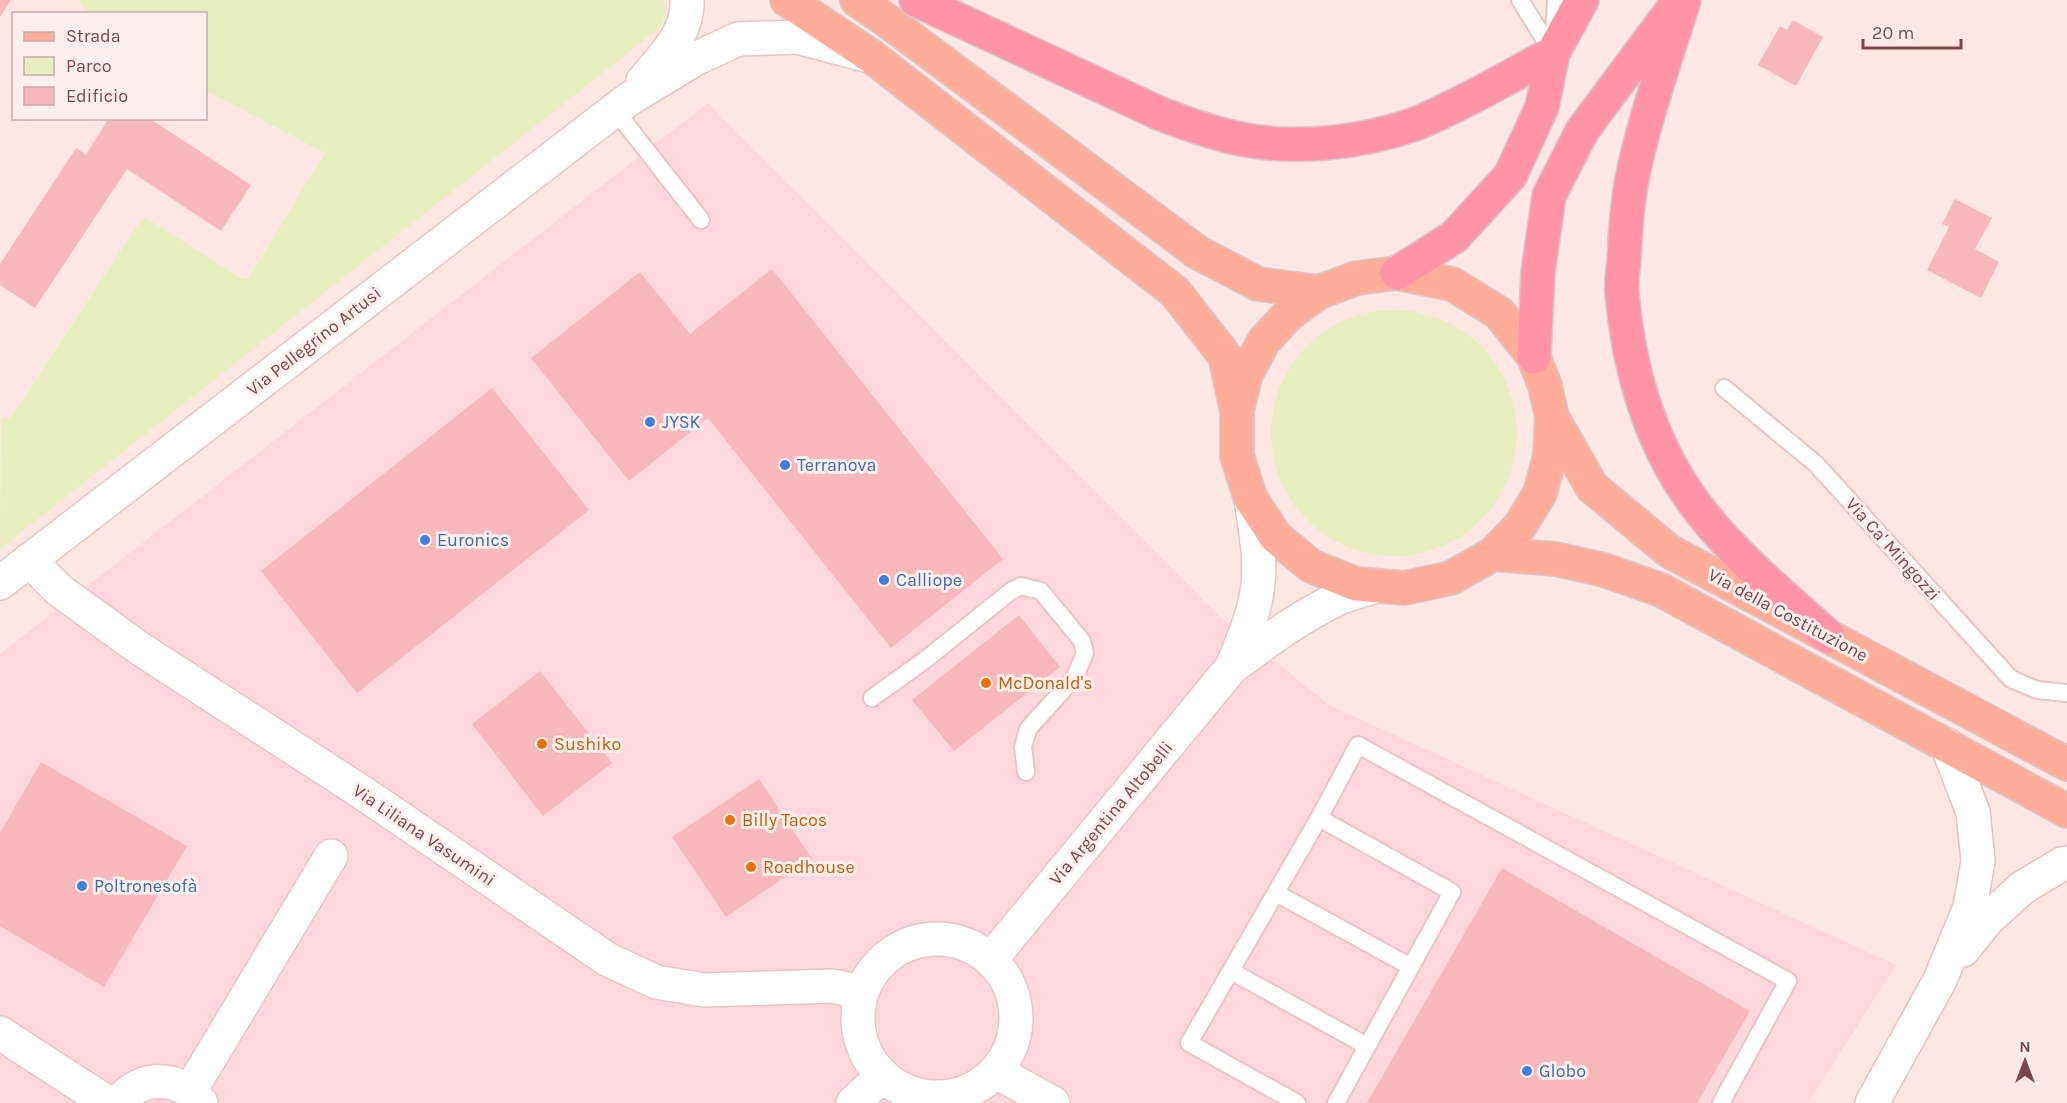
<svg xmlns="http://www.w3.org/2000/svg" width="2067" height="1103" font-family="Karla,sans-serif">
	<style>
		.commercial { fill: #ffd7dd }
		.green { fill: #e7eec0 }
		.building { fill: #f7b8bb }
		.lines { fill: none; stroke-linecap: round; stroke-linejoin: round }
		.lane-casing { stroke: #e9c4c3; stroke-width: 20 }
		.street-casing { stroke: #e9c4c3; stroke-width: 36 }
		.secondary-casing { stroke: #ecbebd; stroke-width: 36 }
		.primary-casing { stroke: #d7c8c9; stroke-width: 36 }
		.highway-casing { stroke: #d7c8c9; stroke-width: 36 }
		.lane { stroke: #fff; stroke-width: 16 }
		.street { stroke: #fff; stroke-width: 33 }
		.secondary { stroke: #fff; stroke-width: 33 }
		.primary { stroke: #ffac9a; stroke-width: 33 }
		.highway { stroke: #ff94a7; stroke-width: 33 }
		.shop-dot { fill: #3f7fe0; stroke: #ffefec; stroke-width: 2 }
		.food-dot { fill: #e8710a; stroke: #ffefec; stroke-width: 2 }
		.labels { text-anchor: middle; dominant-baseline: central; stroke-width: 6; stroke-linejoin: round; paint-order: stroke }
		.street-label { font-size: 18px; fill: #7a464a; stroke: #ffefec }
		.shop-label { font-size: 18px; fill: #366cbe; stroke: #ffefec; text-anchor: start }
		.food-label { font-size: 18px; fill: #c56008; stroke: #ffefec; text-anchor: start }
	</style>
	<rect width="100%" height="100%" fill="#ffe8e3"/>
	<path class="commercial" d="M708,103L1219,616L1329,705L1896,965L1808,1103H0V654Z"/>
	<path class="green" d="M78,0H663L666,10L662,26L0,549L1,419H10L139,223L145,219L154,223L241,278L248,279L325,153L206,91V14L88,13Z
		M1271 433a123 123 0 1 1 246 0a123 123 0 1 1-246 0Z"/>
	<path class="building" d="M0,0H11L0,17Z
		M1793,20L1823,37L1796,86L1758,65L1780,26L1787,30Z
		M109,118H149L251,185L221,231L127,169L35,308L0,285V264L76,148L86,155Z
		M1955,199L1992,218L1975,249L1999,262L1981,298L1927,270L1949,227L1942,224Z
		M772,269L1003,559L891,648L708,418L629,481L531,358L640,272L690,334Z
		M492,388L589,510L357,693L261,571Z
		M1019,615L1060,667L954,751L912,700Z
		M540,671L612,763L543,816L472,724Z
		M41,762L187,846L104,987L0,926V833Z
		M759,779L812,859L726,917L672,837Z
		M1502,868L1750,1011L1697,1103H1367Z"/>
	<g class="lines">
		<g class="lane-casing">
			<path id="lane" d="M1520,0L1553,53
				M1554,38L1556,0
				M615,110L701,220
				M1724,388L1816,464L2011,679L2037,690L2067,693
				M872,698L925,660L1011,591L1021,586L1041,591L1082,641L1085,653L1075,677L1028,729L1023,747L1026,772
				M1319,818L1358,745L1788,981L1721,1103
				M1276,893L1411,967
				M1231,971L1367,1046
				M1297,1103L1189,1043L1319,818L1452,892L1336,1103"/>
		</g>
		<g class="street-casing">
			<path id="street" d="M643,81C662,58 689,33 687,0
				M29,560L59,590L139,648L363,793L607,959L656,982L704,990L832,986L861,992
				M0,583L629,99L695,59L738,39L797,37L866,55
				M1232,667C1242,642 1253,618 1257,592C1262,561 1255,529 1251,499
				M858 1018a79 79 0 1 1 158 0a79 79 0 1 1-158 0Z
				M991,959L1232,667C1265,643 1298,618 1335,600C1348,594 1362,591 1376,586
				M0,1033L108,1103
				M996,1072L1053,1103
				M190,1091L331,856
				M119,1103C140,1074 180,1075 201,1103
				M853,1103L882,1076"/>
		</g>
		<g class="secondary-casing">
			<path id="secondary" d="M1963,950L1987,920L2022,888L2062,864L2067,863
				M1872,1103L1940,980L1970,907L1978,861L1973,812L1947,745"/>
		</g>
		<g class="primary-casing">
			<path id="primary" d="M787,0L871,56L1175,292L1225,356L1236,407
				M857,0L889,22L1197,252L1258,284L1319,292
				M1552,417L1550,456L1540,493L1520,526L1493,554L1451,578L1404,588L1356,584L1311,566L1276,537L1251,499L1237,456V410L1246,374L1264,341L1289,314L1319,292L1357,278L1397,273L1452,284L1499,313L1534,357L1545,386L1552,417L1592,487L1669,551L2067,764
				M1493,554L1556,559L1604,570L1661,590L2067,811"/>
		</g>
		<g class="highway-casing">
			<path id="highway" d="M916,0L1161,114C1184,123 1207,131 1231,137C1290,151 1358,144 1415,124C1426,120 1437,114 1448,109C1484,92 1518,72 1553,53
				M1684,0C1666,59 1644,119 1632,179C1627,206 1625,234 1624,261C1623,271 1621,282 1622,293C1629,371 1652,450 1701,512C1738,559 1785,597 1828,636
				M1397,273L1454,237L1510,176L1542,107L1553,53L1582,0
				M1534,357L1538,272L1549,196L1582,131L1672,10"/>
		</g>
		<use href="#lane" class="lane"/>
		<use href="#street" class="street"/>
		<use href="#secondary" class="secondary"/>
		<use href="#primary" class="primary"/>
		<use href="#highway" class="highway"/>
	</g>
	<g class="shop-dot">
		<circle cx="650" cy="422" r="6"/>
		<circle cx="785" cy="465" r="6"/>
		<circle cx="425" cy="540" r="6"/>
		<circle cx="884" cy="580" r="6"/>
		<circle cx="82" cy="886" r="6"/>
		<circle cx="1527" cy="1071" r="6"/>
	</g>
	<g class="food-dot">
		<circle cx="986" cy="683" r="6"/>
		<circle cx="542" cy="744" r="6"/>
		<circle cx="730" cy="820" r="6"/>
		<circle cx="751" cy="867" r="6"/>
	</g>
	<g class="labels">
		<g class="street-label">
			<text transform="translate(314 341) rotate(-38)">Via Pellegrino Artusi</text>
			<text transform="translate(1893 549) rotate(48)">Via Ca' Mingozzi</text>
			<text transform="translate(1788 615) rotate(28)">Via della Costituzione</text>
			<text transform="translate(1111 813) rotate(-50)">Via Argentina Altobelli</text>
			<text transform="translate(424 835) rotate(34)">Via Liliana Vasumini</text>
		</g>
		<g class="shop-label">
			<text x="662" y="422">JYSK</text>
			<text x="797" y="465">Terranova</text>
			<text x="437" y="540">Euronics</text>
			<text x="896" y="580">Calliope</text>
			<text x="94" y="886">Poltronesofà</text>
			<text x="1539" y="1071">Globo</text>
		</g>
		<g class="food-label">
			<text x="998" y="683">McDonald's</text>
			<text x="554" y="744">Sushiko</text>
			<text x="742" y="820">Billy Tacos</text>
			<text x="763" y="867">Roadhouse</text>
		</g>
	</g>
	<rect x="12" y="12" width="195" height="108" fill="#ffefec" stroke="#caabab" stroke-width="1.5"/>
	<rect x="24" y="32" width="30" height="9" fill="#ffac9a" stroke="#caabab" stroke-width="1.5"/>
	<text x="66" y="42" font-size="18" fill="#7a464a">Strada</text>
	<rect x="24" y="57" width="30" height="18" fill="#e7eec0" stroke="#caabab" stroke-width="1.5"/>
	<text x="66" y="72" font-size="18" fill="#7a464a">Parco</text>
	<rect x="24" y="87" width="30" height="18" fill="#f7b8bb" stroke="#caabab" stroke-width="1.5"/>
	<text x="66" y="102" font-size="18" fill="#7a464a">Edificio</text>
	<g transform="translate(2025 1061)" stroke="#ffefec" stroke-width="4.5" paint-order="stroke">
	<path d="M0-4.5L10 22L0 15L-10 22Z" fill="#7a464a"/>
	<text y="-9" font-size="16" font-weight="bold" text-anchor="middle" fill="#7a464a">N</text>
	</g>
	<path d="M1863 39v9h98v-9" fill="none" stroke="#7a464a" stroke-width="3"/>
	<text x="1872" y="39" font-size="18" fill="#7a464a" stroke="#ffefec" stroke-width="4.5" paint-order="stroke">20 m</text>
</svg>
